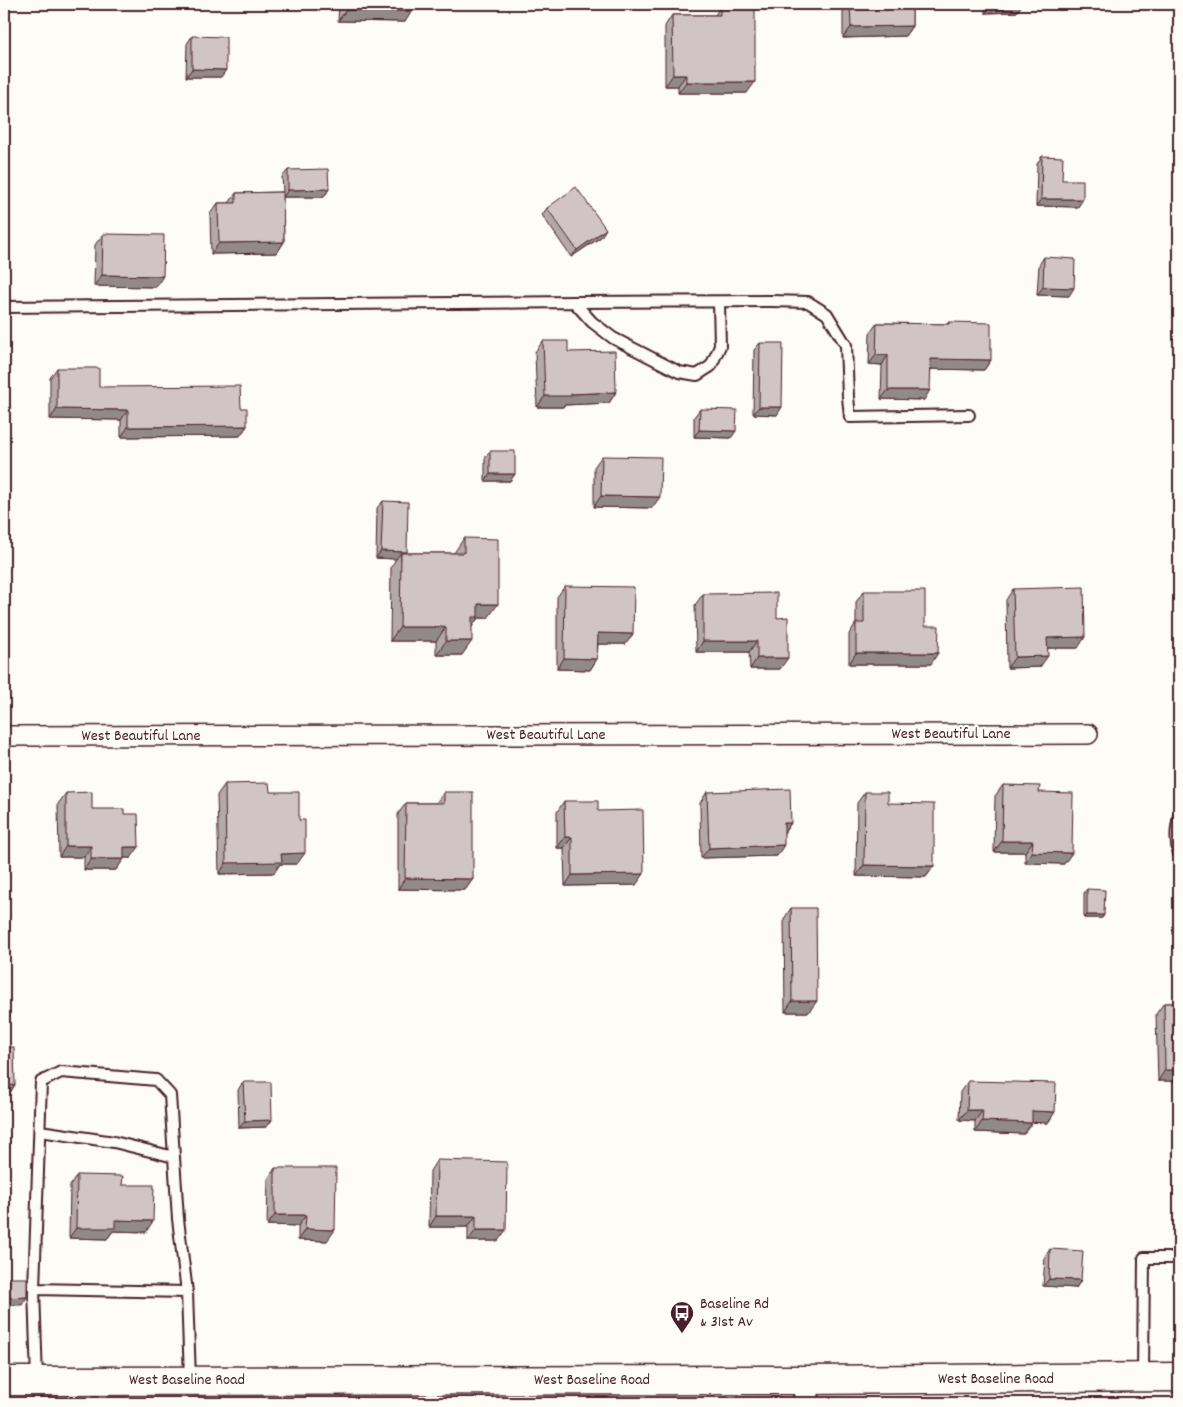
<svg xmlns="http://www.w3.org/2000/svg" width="1183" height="1407" font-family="Dekko,sans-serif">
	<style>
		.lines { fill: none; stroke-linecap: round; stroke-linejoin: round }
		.service-casing { stroke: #4a1f2b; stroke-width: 14 }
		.minor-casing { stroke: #4a1f2b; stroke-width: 22 }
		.tertiary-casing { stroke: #4a1f2b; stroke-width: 28 }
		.primary-casing { stroke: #4a1f2b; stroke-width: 31 }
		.service { stroke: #fdfcf7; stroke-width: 10 }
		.minor { stroke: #fdfcf7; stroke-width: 19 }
		.tertiary { stroke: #fdfcf7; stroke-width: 24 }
		.primary { stroke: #fdfcf7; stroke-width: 28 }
		.wall { fill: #b3a9a9; stroke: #4a1f2b }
		.shaded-wall { fill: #928a89; stroke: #4a1f2b }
		.building { fill: #d0c5c4; stroke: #4a1f2b }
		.labels { text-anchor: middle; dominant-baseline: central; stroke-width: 4.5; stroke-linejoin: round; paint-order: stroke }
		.street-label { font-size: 16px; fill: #4a1f2b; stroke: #fdfcf7 }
		.poi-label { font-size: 16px; fill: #4a1f2b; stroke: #fdfcf7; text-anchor: start }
	</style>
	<rect width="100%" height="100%" fill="#fdfcf7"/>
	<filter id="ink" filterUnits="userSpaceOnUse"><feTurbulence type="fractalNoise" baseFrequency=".02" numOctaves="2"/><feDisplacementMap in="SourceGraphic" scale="10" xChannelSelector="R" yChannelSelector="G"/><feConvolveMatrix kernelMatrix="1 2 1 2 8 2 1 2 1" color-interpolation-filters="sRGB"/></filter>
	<g filter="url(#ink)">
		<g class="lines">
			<g class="service-casing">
				<path id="service" d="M574,302L592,322L613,338L679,372L697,375L711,366L720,346L719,302
					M4,307L574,302L772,301L808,302L827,314L846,345L848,397L850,417L969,415
					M1179,816C1176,830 1175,841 1179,854
					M40,1131L114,1142L174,1157
					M34,1289L187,1292
					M1143,1377L1144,1258H1179
					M37,1380L34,1289L41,1082L61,1072L156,1080L170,1095L178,1219L187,1292L190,1379"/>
			</g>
			<g class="minor-casing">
				<path id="minor" d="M4,736L1088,734"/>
			</g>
			<g class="tertiary-casing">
				<path id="tertiary" d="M806,1403L807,1380"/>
			</g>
			<g class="primary-casing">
				<path id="primary" d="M4,1381L807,1380L1179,1377"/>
			</g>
			<use href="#service" class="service"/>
			<use href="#minor" class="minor"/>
			<use href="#tertiary" class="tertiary"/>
			<use href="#primary" class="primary"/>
		</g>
		<path class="wall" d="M339,4H412L405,22L338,21Z
			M843,4H947L944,8H912V26L905,36L843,38Z
			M985,4H1022L1017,12L985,13Z
			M720,7L747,93H678V86H665V26L672,15H715Z
			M192,36L221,77H186L187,44Z
			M1042,156L1062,180L1078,207L1036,206L1037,164Z
			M288,170L329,189L324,197H283L284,242L277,253L211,254L210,214L218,203H229L236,193L283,192L282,177Z
			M547,208L601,237L571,257L542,215Z
			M103,234L156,287L94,286L95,245Z
			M1044,257L1069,296L1037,295L1039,265Z
			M949,322L991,360L984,370L931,369L924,400L881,399L882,365L869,364L870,333L877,323L947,324Z
			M543,341L568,352L616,392L609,403L564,405L563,407H537L535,352Z
			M760,343L777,415L753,414L754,350Z
			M57,368L99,387L241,408L247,426L240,436L121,437V420L50,419V378Z
			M700,409L731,438L694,437V417Z
			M490,451L515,474L510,481H485V458Z
			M602,456L652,508L594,507V467Z
			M383,501L406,553H454L464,538L488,618H478L472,627L462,655H436V641H390L391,567L396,559L376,558L377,508Z
			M565,586L626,644H598L597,659L590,670L557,669V597Z
			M1013,589L1078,648H1047L1040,667L1007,668L1006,600Z
			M864,591L931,664H849V634L856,623V602Z
			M703,594L777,618L780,669H750L749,652H696L695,605Z
			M225,784L270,792L297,864H280L274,873L219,874L217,795Z
			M1003,785L1039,792L1064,864L1025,863V852H994L995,796Z
			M444,792L473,879L465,890L398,889V814L406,803H436Z
			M707,792L791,823L784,833L777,856L701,858L700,803Z
			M865,792L888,803L934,866L926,877L856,876L857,803Z
			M66,793L92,809L131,858H124L116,870H84V857H59L58,804Z
			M564,801L598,811L636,885L565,886L564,848H557V812Z
			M1087,889L1104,915L1102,918H1084V893Z
			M791,908L809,1012H785L784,919Z
			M1164,1003H1179V1081H1158L1156,1014Z
			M968,1081L1048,1123L1032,1122L1024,1134L975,1132V1121L959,1120L960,1092Z
			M243,1082L267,1127L239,1128L238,1090Z
			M437,1160L498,1241H468V1227H429L430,1171Z
			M275,1168L327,1241L298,1240V1226L267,1225L268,1179Z
			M77,1175L122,1185L146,1232L113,1231L107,1239L69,1238L70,1186Z
			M1050,1249L1081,1280L1076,1288L1043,1286L1045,1257Z"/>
		<path class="shaded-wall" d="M907,4H947L944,8L904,7Z
			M1022,5L1017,12L985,13L991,6Z
			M346,10L412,11L405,22L338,21Z
			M912,26L905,36L843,38L851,27Z
			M192,69L226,70L221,77H186Z
			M673,75H686L678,86H665Z
			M686,82H755L747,93H678Z
			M329,189L324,197H283L288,190Z
			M1041,199H1083L1078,207L1036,206Z
			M606,229L601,237L571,257L577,250Z
			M284,242L277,253L211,254L219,243Z
			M102,275L163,276L156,287L94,286Z
			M1043,287L1074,288L1069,296L1037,295Z
			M876,355H888L882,365L869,364Z
			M931,359L991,360L984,370L924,369Z
			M888,390H930L924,400L881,399Z
			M616,392L609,403L564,405L563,407H537L545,396L571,394Z
			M759,407H782L777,415L753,414Z
			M57,409L128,410L121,420L50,419Z
			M247,426L240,436L121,437L128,427Z
			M699,430L736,431L731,438L694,437Z
			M490,474H515L510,481H485Z
			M601,496L660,497L652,508L594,507Z
			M381,551L407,552L401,559V553L396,559L376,558Z
			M478,604H498L488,618H478L468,632H462Z
			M400,627H446L436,641H390Z
			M598,633L633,634L626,644H590Z
			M1085,637L1078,648H1040L1047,638Z
			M446,641H472L462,655H436Z
			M703,641H757L749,652H696Z
			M856,653H938L931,664H849Z
			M1048,656L1040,667L1007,668L1015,657Z
			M564,658L597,659L590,670L557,669Z
			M757,658H788L780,669H750Z
			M784,823H791L783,834Z
			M565,837H572L564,848H557Z
			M1002,841H1033L1025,852H994Z
			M784,845L777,856L701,858L709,848Z
			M66,846H91L84,857H59Z
			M124,847H139L131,858H116Z
			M1032,852L1072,853L1064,864L1025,863Z
			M305,853L297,864H280L274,873L219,874L226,863L281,854Z
			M91,859H124L116,870H84Z
			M864,865L934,866L926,877L856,876Z
			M644,874L636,885L565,886L572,875Z
			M405,878L473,879L465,890L398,889Z
			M1087,915H1104L1102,918H1084Z
			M792,1001H817L809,1012H785Z
			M1165,1070H1179V1081H1158Z
			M15,1085L10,1093H4V1086Z
			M967,1110H983L975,1121L959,1120Z
			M1032,1111L1055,1112L1048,1123L1024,1122Z
			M272,1120L267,1127L239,1128L245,1121Z
			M982,1121L1032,1123L1024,1134L975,1132Z
			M275,1215H306L298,1226L267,1225Z
			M436,1216H476L468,1227H429Z
			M115,1220L153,1221L146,1232L113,1231L107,1239L69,1238L76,1228Z
			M305,1229L335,1230L327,1241L298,1240Z
			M476,1230H506L498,1241H468Z
			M1049,1279L1081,1280L1076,1288L1043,1286Z
			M27,1297L22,1305H4V1298Z"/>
		<path class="building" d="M346,4H412V11L346,10Z
			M850,4H912V26L851,27Z
			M991,4H1022V5L991,6Z
			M720,7H755V82H686V75H673L672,15H720Z
			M192,36L226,37V70L192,69Z
			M1042,156L1063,157L1062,180H1083V199H1041Z
			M328,169L329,189L288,190V170Z
			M576,187L606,229L577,250L547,208Z
			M283,192L284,242L219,243L218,203H236V193Z
			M103,234L164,235L163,276L102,275Z
			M1044,257L1075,259L1074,288L1043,287Z
			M949,322L991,323V360L931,359L930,390H888V355H876L877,323L949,324Z
			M543,341H568V352L615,351L616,392L571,394V396H545Z
			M760,343H783L782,407H759Z
			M57,368H99V387L240,386L241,408H247V426L128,427V410L57,409Z
			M700,409L737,410L736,431L699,430Z
			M490,451H515V474H490Z
			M602,456L661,457L660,497L601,496Z
			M383,501L408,502L407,552L381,551Z
			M464,538L498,539V604H478V617H472V641H446V627H400L401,553H464Z
			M565,586L634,587L633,634L598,633L597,659L564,658Z
			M1084,587L1085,637L1047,638L1048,656L1015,657L1013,589Z
			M864,591H925V626H939L938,653H856V623H864Z
			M777,593V618L788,617V658H757V641H703V594Z
			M269,783L270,792H299V820H305V853L281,854L282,862L226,863L225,784Z
			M1003,785L1040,786L1039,792L1073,793L1072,853L1032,852L1033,841H1002Z
			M790,789L791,823H784V845L709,848L707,792Z
			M92,792V809H124V814H138L139,847H124V859H91V846H66V793Z
			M444,792H473V879L405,878L406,803H444Z
			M865,792H888V803L934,804V866L864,865Z
			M564,801H598V811L643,810L644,874L572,875V837H565Z
			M1087,889L1105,890L1104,915H1087Z
			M791,908H816L817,1001H792Z
			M1164,1003H1179V1070H1165Z
			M4,1047H14L15,1085L4,1086Z
			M968,1081L1056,1083L1055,1112L1032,1111V1123L982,1121L983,1110H967Z
			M243,1082H271L272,1120L245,1121Z
			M437,1160L507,1162L506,1230H476V1216H436Z
			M275,1168H336L335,1230L305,1229L306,1215H275Z
			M77,1175L123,1176L122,1185H154L153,1221L115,1220V1228H76Z
			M1050,1249L1083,1251L1081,1280L1049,1279Z
			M4,1278H27V1297L4,1298Z"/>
	</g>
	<defs>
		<g id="bus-pin" transform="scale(1.25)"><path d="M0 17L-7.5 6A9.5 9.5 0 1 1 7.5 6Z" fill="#4a1f2b" stroke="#fdfcf7"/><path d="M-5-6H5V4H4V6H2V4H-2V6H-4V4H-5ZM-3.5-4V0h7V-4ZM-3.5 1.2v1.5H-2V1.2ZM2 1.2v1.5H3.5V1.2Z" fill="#fff"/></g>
	</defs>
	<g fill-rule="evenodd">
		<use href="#bus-pin" x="682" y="1313"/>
	</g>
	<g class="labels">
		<g class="street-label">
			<text x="951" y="734">West Beautiful Lane</text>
			<text x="546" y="735">West Beautiful Lane</text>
			<text x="141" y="736">West Beautiful Lane</text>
			<text x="996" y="1379">West Baseline Road</text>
			<text x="187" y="1380">West Baseline Road</text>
			<text x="592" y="1380">West Baseline Road</text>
		</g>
		<g class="poi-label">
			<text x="700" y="1304">Baseline Rd<tspan x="700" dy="18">&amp; 31st Av</tspan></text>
		</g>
	</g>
	<rect width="1183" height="1407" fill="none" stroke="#fdfcf7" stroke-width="20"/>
	<rect x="10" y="10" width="1163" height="1387" fill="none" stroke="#4a1f2b" stroke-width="2" filter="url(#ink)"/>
</svg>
